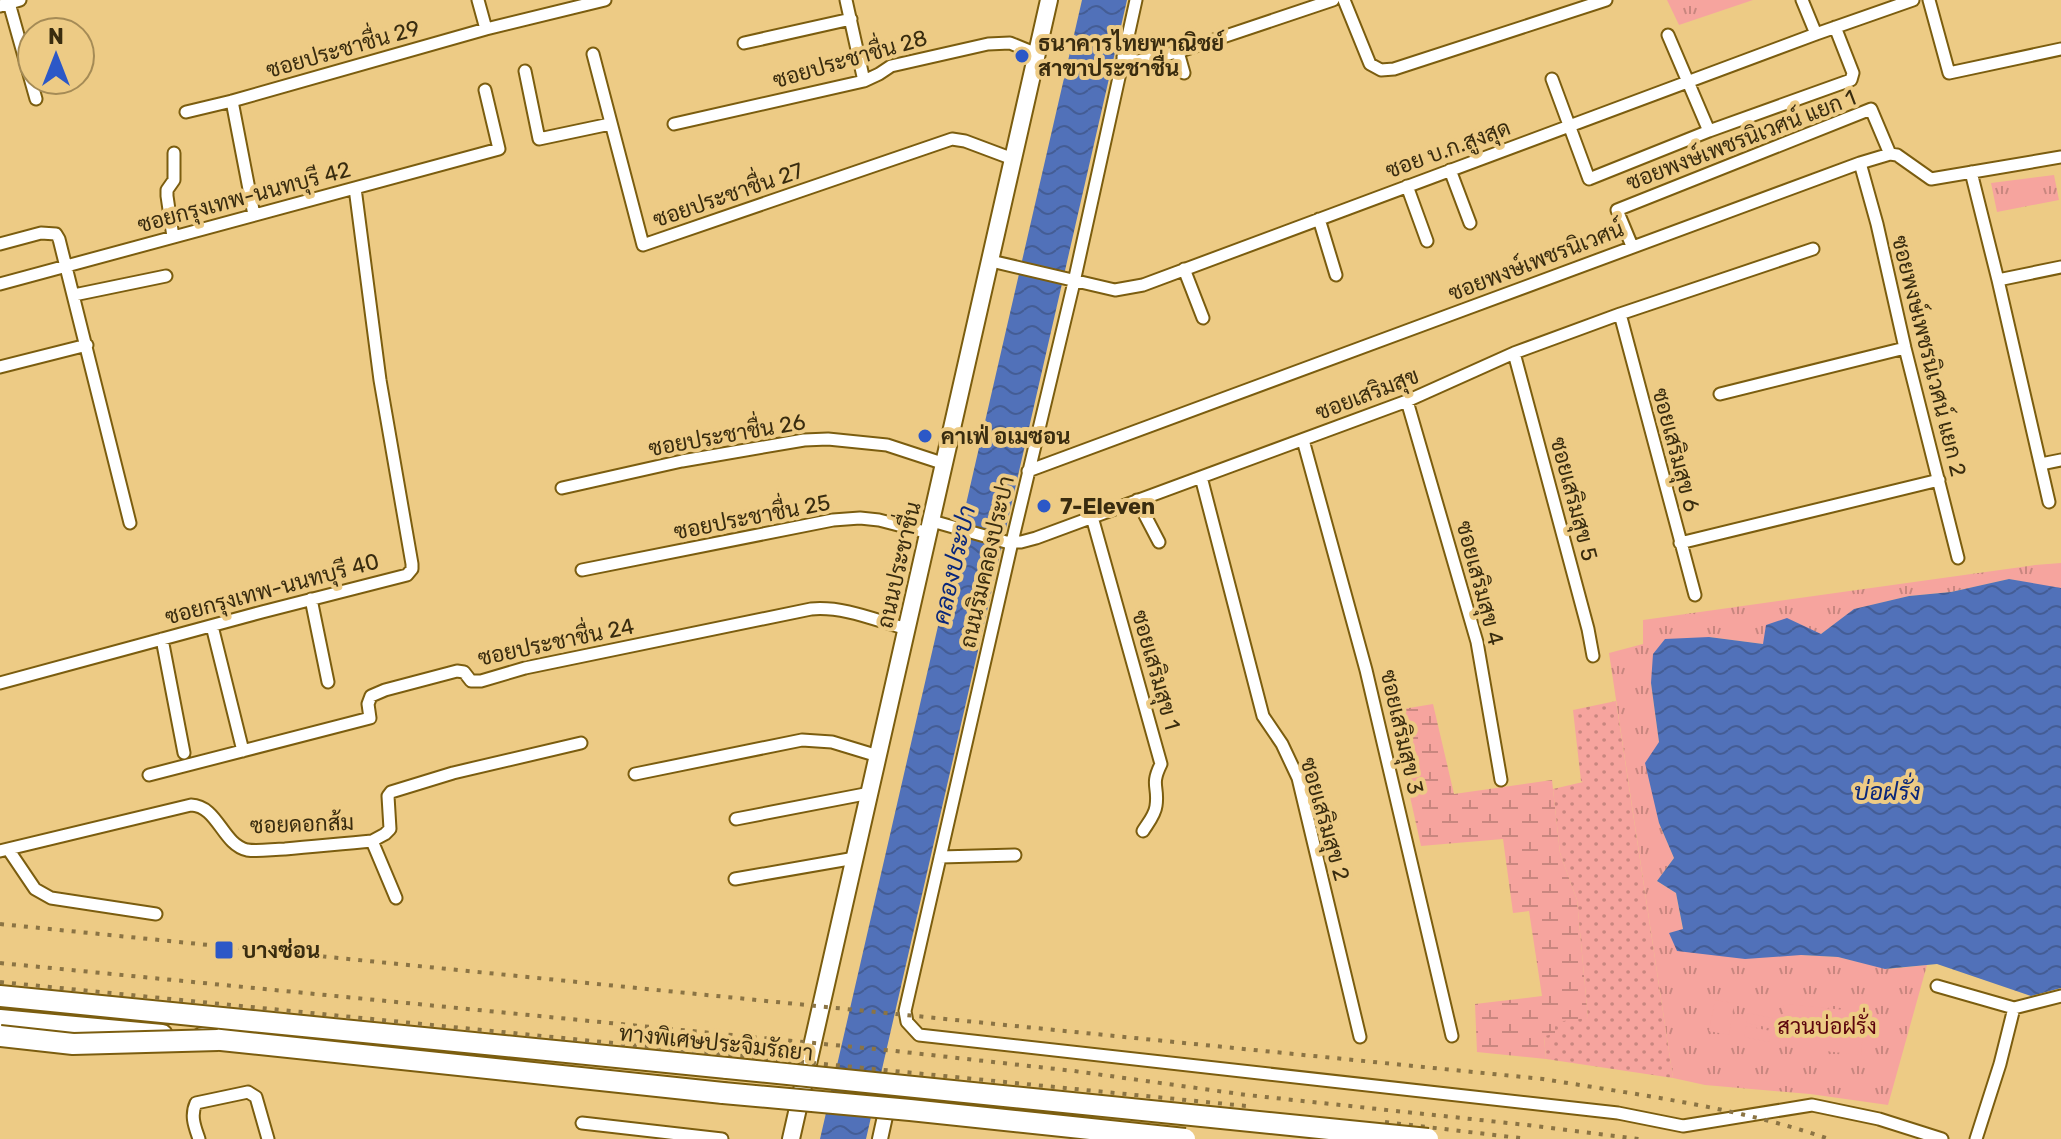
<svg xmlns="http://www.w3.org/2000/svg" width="2061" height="1139" font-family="Rubik,Sarabun,sans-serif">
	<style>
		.grass { fill: url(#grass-tufts) }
		.wetland { fill: url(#wetland-marsh) }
		.garden { fill: url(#garden-dots) }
		.pitch { fill: #f6a49e }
		.water { fill: url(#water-waves) }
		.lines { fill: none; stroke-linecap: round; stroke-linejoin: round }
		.minor-casing { stroke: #7b5d0f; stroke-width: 15 }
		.tertiary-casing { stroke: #7b5d0f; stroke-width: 18 }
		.secondary-casing { stroke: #7b5d0f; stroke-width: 20 }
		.motorway-casing { stroke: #7b5d0f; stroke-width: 24 }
		.minor { stroke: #fff; stroke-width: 11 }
		.tertiary { stroke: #fff; stroke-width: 14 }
		.secondary { stroke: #fff; stroke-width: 16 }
		.motorway { stroke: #fff; stroke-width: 20 }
		.rail { stroke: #8b7444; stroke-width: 4; stroke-dasharray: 4 8; stroke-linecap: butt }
		.motorway-bridge-casing { stroke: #7b5d0f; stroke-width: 24; stroke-linecap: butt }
		.motorway-bridge { stroke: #fff; stroke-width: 20 }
		.poi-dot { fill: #2c58c7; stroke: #edcb85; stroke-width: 3 }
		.labels { text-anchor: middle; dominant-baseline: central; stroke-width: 8; stroke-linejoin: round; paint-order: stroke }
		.poi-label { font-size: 22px; font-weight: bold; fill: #392c0f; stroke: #edcb85; text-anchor: start }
		.street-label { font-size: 22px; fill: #392c0f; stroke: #edcb85 }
		.park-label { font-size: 22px; fill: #5d060e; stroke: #edcb85 }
		.water-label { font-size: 24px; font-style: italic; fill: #0a277b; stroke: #edcb85 }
	</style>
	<defs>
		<pattern id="grass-tufts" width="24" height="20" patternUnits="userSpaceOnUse" patternTransform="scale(2)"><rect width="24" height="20" fill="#f6a49e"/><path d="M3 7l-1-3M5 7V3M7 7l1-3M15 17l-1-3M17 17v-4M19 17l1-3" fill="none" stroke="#c8867f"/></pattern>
		<pattern id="wetland-marsh" width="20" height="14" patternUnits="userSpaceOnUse" patternTransform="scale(2)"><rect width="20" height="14" fill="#f6a49e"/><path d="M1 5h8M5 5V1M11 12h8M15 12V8" fill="none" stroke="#c8867f"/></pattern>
		<pattern id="garden-dots" width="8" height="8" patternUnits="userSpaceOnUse" patternTransform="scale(2)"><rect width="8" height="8" fill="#f6a49e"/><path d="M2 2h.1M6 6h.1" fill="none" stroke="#c8867f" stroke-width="1.8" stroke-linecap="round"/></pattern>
		<pattern id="water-waves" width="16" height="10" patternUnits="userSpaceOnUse" patternTransform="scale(2)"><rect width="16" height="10" fill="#5171b9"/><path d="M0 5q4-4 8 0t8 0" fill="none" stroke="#445d95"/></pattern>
	</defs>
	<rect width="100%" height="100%" fill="#edcb85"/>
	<path class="grass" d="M1667,0H1753L1679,25Z
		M2054,175L2059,200L1997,212L1991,183Z
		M2061,563V588L2059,589L2009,579L1951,592L1909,596L1855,609L1821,634L1763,644L1709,637L1651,683L1659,742V823L1674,858L1657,881L1676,893L1683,930L1670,933L1801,955L1838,957L1888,969L1927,965L1888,1105L1810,1094L1705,1085L1673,1078L1609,653L1643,644V620L2035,565Z"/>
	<path class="wetland" d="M1433,704L1454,794L1552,780L1560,853L1577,900L1588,1018L1555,1035L1544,1037L1546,1059L1477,1052L1475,1004L1542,996L1529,911L1513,913L1503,839L1421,846L1391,711Z"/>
	<path class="garden" d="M1616,701L1673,1078L1546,1059L1544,1036L1555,1034V1022L1588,1018L1577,900L1560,853L1553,789L1583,782L1581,781L1573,710Z"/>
	<path class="pitch" d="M1715,1000L1734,1003L1729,1035L1709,1031Z
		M1784,1004L1865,1012L1861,1055L1780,1046Z
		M1748,1013L1773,1018L1771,1028L1746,1023Z
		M1746,1026L1771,1031L1769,1042L1744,1037Z"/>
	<path class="water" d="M1082,0H1127L866,1139H820Z
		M2009,579L2061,588V988L2031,996L1937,964L1885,969L1838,957L1801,955L1745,959L1677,951L1669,933L1683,929L1676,893L1657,881L1674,858L1659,823L1645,763L1659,742L1651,683L1653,654L1665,639L1709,637L1763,644L1766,625L1787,618L1821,634L1854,609L1909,596L1951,592Z"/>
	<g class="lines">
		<g class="minor-casing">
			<path id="minor" d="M478,0L486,29
				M846,0L864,81
				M1136,0L1074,282L1012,542L905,1011L907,1022L919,1035L1618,1113L1683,1126L1812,1105L1879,1119L1942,1139
				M1344,0L1370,64L1381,70L1394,69L1606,0
				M1802,0L1816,34
				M1929,0L1949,73L2061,49
				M9,3L36,99
				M0,6L20,0
				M1668,35L1709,131
				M744,43L851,19
				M1178,52L1184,73
				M593,54L643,245L952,139L965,141L1013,159
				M1123,57L1137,61L1178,52L1333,0
				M525,71L539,139L610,124
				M1552,79L1589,179L1709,131L1851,80L1853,73L1835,27
				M232,101L254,215
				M186,112L232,101L486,29L605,0
				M674,124L864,81L879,74L891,66L988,44L1010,43L1037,54
				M1860,163L1877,224L1905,348L1958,558
				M1450,170L1470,223
				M1971,172L1998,280L2049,502
				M1407,186L1427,241
				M1319,219L1336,275
				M173,237L167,196V190L174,180V153
				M0,244L41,233L56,234L59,239L130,523
				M1632,246L1617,210L1871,109L1890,154
				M991,261L1115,290L1143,285L1816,34L1913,0
				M1184,269L1203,318
				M1998,280L2061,267
				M0,284L499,149L485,90
				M74,295L166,276
				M1620,314L1695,595
				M1514,353L1588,629L1593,656
				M0,367L87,345
				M1720,394L1905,348
				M1407,401L1477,642L1501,780
				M1303,440L1366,670L1452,1036
				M2041,464L2061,460
				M1028,471C1306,370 1582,264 1860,163L1890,154L1897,155L1931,179L2061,157
				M1201,477L1263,716L1282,744L1298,778L1360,1037
				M562,488L682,461L804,440L828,439L887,445L945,464
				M1137,500L1159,542
				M1092,517L1161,764C1150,786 1159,786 1156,806C1155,815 1148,823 1143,831
				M932,521L1006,542H1021L1036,538L1407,401L1514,353L1620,314L1813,249
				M1680,543L1939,480
				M582,570L833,520L860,518L879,520L929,533
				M311,599L328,682
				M212,626L243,751
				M162,639L184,753
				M0,683L262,612L407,575L412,569V564L380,380L355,188
				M635,774L802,740L832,742L878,756
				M149,775L370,718L368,704L371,696L385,690L457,671L464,672L471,681H481L525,668L811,609C844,606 875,620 907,629
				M736,819L870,793
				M372,841L396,898
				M8,849L35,889L51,898L156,914
				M0,851L191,805C218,806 222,844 247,850C259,852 273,849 285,849C314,846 343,844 372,841L385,834L390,829L388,796L391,792L453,773L581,743
				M940,857L1015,855
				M735,879L855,858
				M1937,986L2014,1008L2061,996
				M582,1123L722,1139
				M199,1139C195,1127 190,1116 196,1103L248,1092L256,1097L268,1139
				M1976,1139L2000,1064L2014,1008"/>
		</g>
		<g class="tertiary-casing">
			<path id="tertiary" d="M880,1139L891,1089"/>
		</g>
		<g class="secondary-casing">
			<path id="secondary" d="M791,1139L1049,0"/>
		</g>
		<g class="motorway-casing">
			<path id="motorway" d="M0,996L727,1068
				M0,1020L162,1035
				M202,1038L723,1093"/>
		</g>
		<use href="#minor" class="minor"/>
		<use href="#tertiary" class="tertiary"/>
		<use href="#secondary" class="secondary"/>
		<use href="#motorway" class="motorway"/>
		<path class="rail" d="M0,924L1543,1079C1639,1095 1737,1107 1829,1139
			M0,963L895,1051L1074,1071L1247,1095L1527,1125L1639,1139
			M0,982L1246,1106
			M1385,1122L1528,1139"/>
		<g class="motorway-bridge-casing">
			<path id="motorway-bridge" d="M0,1036L73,1044L218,1040
				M727,1068L1428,1139
				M723,1093L910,1110L1185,1139"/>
		</g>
		<use href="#motorway-bridge" class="motorway-bridge"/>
	</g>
	<g class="poi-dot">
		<circle cx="1022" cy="56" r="8"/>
		<circle cx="925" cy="436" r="8"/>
		<circle cx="1044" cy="506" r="8"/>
		<rect x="214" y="940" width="20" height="20" rx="4"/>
	</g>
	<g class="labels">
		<g class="poi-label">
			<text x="1038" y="43">ธนาคารไทยพาณิชย์<tspan x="1038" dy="25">สาขาประชาชื่น</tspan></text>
			<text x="941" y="436">คาเฟ่ อเมซอน</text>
			<text x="1060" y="506">7-Eleven</text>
			<text x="242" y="950">บางซ่อน</text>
		</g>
		<g class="street-label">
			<text transform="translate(343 49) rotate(-16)">ซอยประชาชื่น 29</text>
			<text transform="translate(850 59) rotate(-16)">ซอยประชาชื่น 28</text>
			<text transform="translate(1741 140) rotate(-21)">ซอยพงษ์เพชรนิเวศน์ แยก 1</text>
			<text transform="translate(1448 149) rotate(-20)">ซอย บ.ก.สูงสุด</text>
			<text transform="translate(728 195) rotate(-19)">ซอยประชาชื่น 27</text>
			<text transform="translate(244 197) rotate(-15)">ซอยกรุงเทพ-นนทบุรี 42</text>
			<text transform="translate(1536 261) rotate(-21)">ซอยพงษ์เพชรนิเวศน์</text>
			<text transform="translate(1929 356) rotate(76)">ซอยพงษ์เพชรนิเวศน์ แยก 2</text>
			<text transform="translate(1367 394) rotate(-21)">ซอยเสริมสุข</text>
			<text transform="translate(727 435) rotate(-10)">ซอยประชาชื่น 26</text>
			<text transform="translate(1676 450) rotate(75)">ซอยเสริมสุข 6</text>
			<text transform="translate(1574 499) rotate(75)">ซอยเสริมสุข 5</text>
			<text transform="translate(752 517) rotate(-11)">ซอยประชาชื่น 25</text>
			<text transform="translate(987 562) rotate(-77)">ถนนริมคลองประปา</text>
			<text transform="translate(899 565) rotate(-77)">ถนนประชาชื่น</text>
			<text transform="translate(1480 583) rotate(75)">ซอยเสริมสุข 4</text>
			<text transform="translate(272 589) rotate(-15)">ซอยกรุงเทพ-นนทบุรี 40</text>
			<text transform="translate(556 642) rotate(-12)">ซอยประชาชื่น 24</text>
			<text transform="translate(1156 670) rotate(74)">ซอยเสริมสุข 1</text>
			<text transform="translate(1402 732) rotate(77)">ซอยเสริมสุข 3</text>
			<text transform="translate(1325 819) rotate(74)">ซอยเสริมสุข 2</text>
			<text transform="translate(302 824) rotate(-2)">ซอยดอกส้ม</text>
			<text transform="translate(716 1043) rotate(6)">ทางพิเศษประจิมรัถยา</text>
		</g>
		<g class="park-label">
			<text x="1827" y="1026">สวนบ่อฝรั่ง</text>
		</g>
		<g class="water-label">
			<text transform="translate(954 565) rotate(-77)">คลองประปา</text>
			<text x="1887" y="792">บ่อฝรั่ง</text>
		</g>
	</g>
	<g transform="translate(56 56)"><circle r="38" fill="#edcb85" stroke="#a58b56" stroke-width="2"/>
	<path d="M0-6L14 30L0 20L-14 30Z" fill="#2c58c7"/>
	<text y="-12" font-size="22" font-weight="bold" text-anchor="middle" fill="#392c0f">N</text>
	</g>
</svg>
